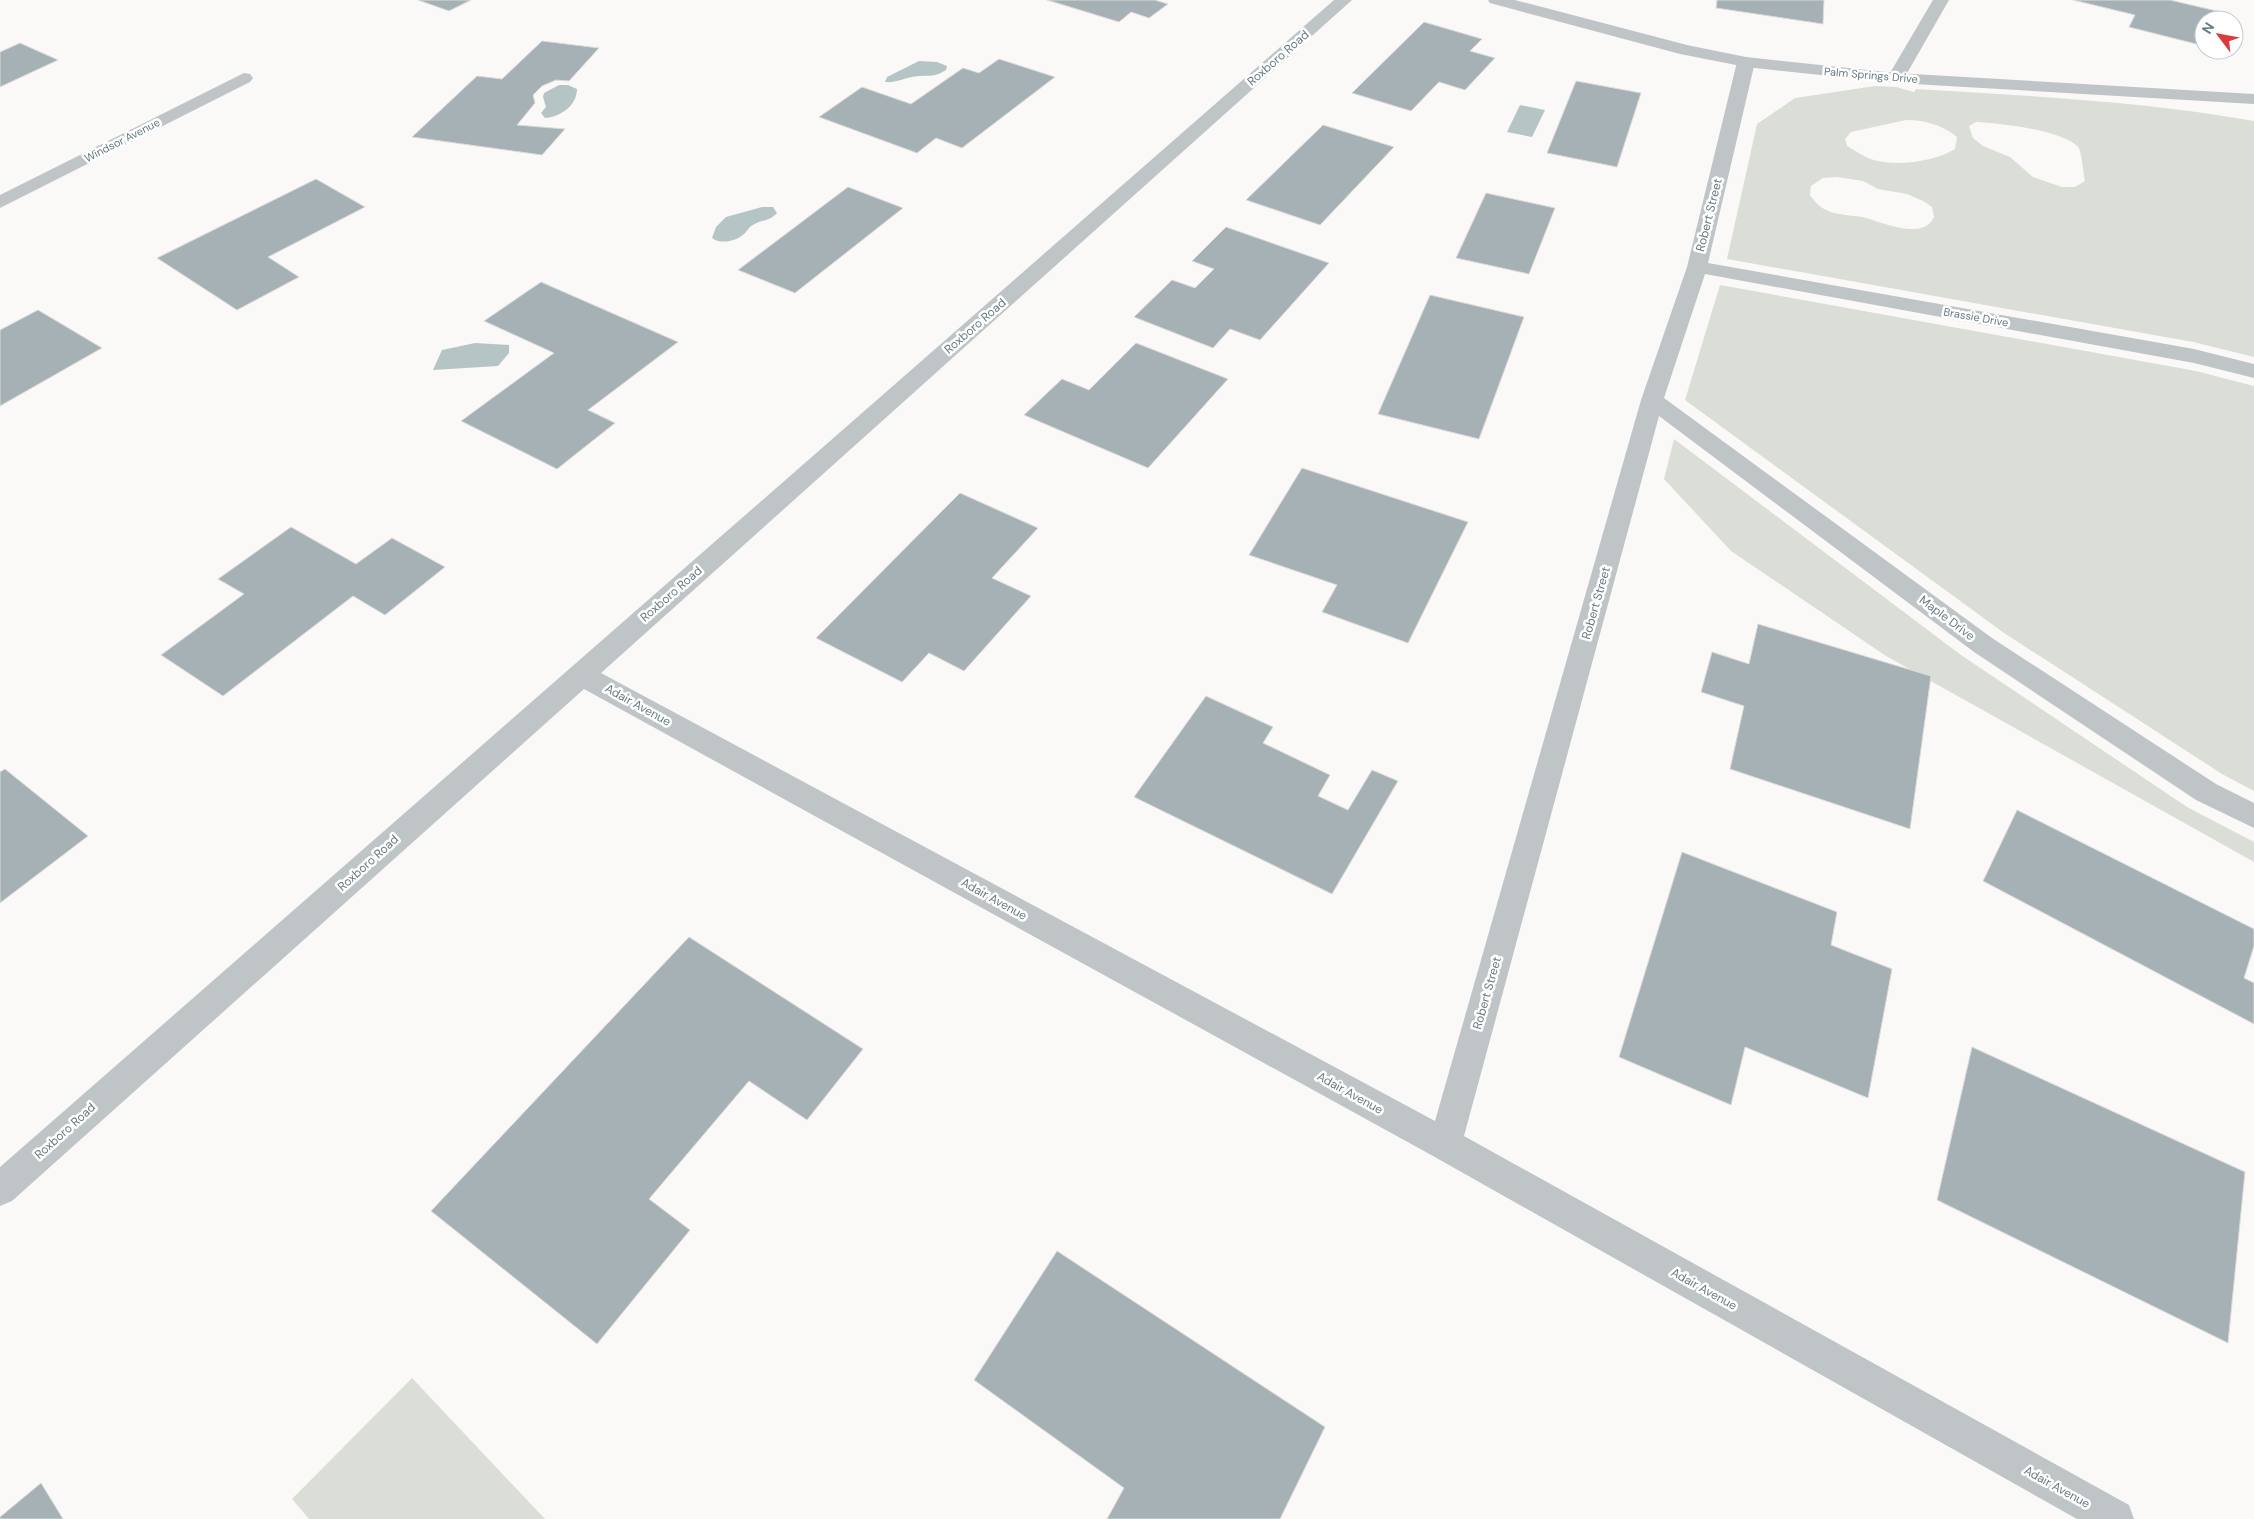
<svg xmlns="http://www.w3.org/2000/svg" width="2254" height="1519" font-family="'DM Sans',sans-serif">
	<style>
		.green { fill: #dbded7; fill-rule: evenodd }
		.water { fill: #b5c5c5 }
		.building { fill: #a6b1b5; stroke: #dcdbda }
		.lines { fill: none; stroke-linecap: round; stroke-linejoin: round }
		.minor { fill: #bfc5c7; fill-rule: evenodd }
		.tertiary { fill: #bfc5c7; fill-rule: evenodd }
		.labels { text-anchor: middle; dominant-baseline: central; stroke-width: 5; stroke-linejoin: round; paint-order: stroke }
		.far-street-label { font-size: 11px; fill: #667a81; stroke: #fff }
		.street-label { font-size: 12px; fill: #667a81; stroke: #fff }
	</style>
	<rect width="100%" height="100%" fill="#faf9f8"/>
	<path class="green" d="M1875,86L1896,87L1914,92L1916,89C2029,96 2142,101 2254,121V357L2193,342L1727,259L1757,124L1795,98ZM1906,120C1925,120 1942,125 1957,137L1955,149C1935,161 1902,166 1878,161C1867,159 1857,152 1847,146L1845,139L1851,132ZM1976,122C1998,123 2063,130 2078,147C2082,152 2083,172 2085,181L2075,187H2062L2033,177L2010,157L1983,146L1973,138L1969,126ZM1837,177L1863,181L1878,189L1907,194L1923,201L1932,207L1934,217C1923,242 1880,221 1862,217C1849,215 1832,215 1821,207C1817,204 1813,199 1810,195L1811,186L1823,178Z
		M1720,285L2196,371L2254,386V791L2222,774L2004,633L1685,400Z
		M1674,439L1961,655L2187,807L2254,842V862L1886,656L1731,551L1664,479Z
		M412,1378L545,1519H309L292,1499Z"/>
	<path class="water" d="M919,61L937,62L947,66L946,70C932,79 927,74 912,77C901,79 896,83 885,82L887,77Z
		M559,85H568L577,89C577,106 560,117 545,118L541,113L546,107L543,97L544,93Z
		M1520,105L1545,110L1532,137L1507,132Z
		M762,207H773L777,213C770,221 761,220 753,225C749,227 748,230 745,233C738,241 720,245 712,238L716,227L726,217Z
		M475,343L509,345V353L498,366L433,370L442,350Z"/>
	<path class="building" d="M418,0H471L449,11Z
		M1047,0H1155L1168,4L1149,18L1131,12L1119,22Z
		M1717,0H1824L1823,24L1716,8Z
		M2073,0H2170L2221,12L2218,20H2204V46L2129,27L2135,15Z
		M1424,22L1482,39L1470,51L1495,58L1465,90L1439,82L1411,111L1352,93Z
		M542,41L599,48L569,81L556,80L542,86L533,95L535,103L517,125L565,129L542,155L412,137L477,76L502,79Z
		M20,43L58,60L0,87V52Z
		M999,59L1055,77L962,148L936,138L917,153L819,117L862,87L911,104L963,68L979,73Z
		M1576,81L1641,93L1617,167L1547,153Z
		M1323,125L1394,147L1320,225L1246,200Z
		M316,179L365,207L268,257L299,277L237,310L157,258Z
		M848,187L903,208L795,293L738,270Z
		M1486,193L1555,208L1529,274L1456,258Z
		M1226,227L1329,263L1260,340L1230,329L1213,348L1134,317L1172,280L1195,288L1214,269L1192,261Z
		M541,282L678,342L588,410L615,423L557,469L461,421L554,353L484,321Z
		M1430,295L1524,317L1479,439L1378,414Z
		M38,310L102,348L0,406V330Z
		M1136,343L1228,379L1148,468L1024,415L1062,379L1089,390Z
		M1302,468L1468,522L1408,643L1322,612L1337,585L1249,555Z
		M960,493L1038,528L992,578L1031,596L964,671L929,653L902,682L816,638Z
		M291,527L356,564L392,538L445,567L385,615L353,596L223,696L161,655L244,594L218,579Z
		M1758,624L1931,676L1910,829L1730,769L1744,706L1701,692L1712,652L1749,664Z
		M1206,696L1273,727L1263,743L1330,775L1318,796L1348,810L1372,770L1398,781L1332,894L1134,797Z
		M5,769L88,836L0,903V772Z
		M2017,810L2254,929V946L2244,978L2254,983V1024L1983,881Z
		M1682,852L1837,912L1831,945L1892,969L1868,1098L1745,1047L1731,1105L1619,1057Z
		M689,937L863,1049L807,1120L749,1081L649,1199L690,1230L597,1344L431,1211Z
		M1972,1047L2245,1172L2228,1343L1937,1200Z
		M1057,1251L1325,1427L1280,1519H1107L1124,1488L974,1380Z
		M41,1483L63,1519H0V1517Z"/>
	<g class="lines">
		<path class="minor" d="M1334,0H1352L601,673L1435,1121L1641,400L1687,267L1737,62L1740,58H1752L1755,62L1708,263L2194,349L2254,364V378L2194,363L1705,274L1664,398L1992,638L2216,784L2254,803V828L2196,800L1974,652L1659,416L1464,1136L2129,1505L2134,1519H2077L1433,1156L584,689L12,1201L0,1206V1167Z
			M1933,0H1949L1902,82H1890L1887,78Z
			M244,73L250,74L253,78L250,82L0,208V195Z"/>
		<path class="tertiary" d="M1488,0H1515L1687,45L1746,57L1896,73L2254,94V104L1896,83L1746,67L1680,54L1490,3Z"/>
	</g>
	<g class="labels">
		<g class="far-street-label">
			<text transform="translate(1871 75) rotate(5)">Palm Springs Drive</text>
			<text transform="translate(122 140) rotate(-27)">Windsor Avenue</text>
			<text transform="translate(1976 317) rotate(10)">Brassie Drive</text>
		</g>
		<g class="street-label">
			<text transform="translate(1278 58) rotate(-41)">Roxboro Road</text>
			<text transform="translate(1709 215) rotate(-76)">Robert Street</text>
			<text transform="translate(975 326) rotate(-41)">Roxboro Road</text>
			<text transform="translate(671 594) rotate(-41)">Roxboro Road</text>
			<text transform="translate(1596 603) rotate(-74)">Robert Street</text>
			<text transform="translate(1947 618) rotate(37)">Maple Drive</text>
			<text transform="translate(638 705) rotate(29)">Adair Avenue</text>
			<text transform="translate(368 863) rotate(-42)">Roxboro Road</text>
			<text transform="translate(994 899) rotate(29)">Adair Avenue</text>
			<text transform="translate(1487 993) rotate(-74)">Robert Street</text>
			<text transform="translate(1350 1093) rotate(29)">Adair Avenue</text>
			<text transform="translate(65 1131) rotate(-42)">Roxboro Road</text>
			<text transform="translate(1704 1289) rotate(29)">Adair Avenue</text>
			<text transform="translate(2057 1487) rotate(29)">Adair Avenue</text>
		</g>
	</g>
	<g transform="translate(2219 35) rotate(302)"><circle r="24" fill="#ffffff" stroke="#c2cacd"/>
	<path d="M0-4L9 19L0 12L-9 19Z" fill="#d73d3b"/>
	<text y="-8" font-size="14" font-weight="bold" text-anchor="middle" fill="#667a81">N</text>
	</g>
</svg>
